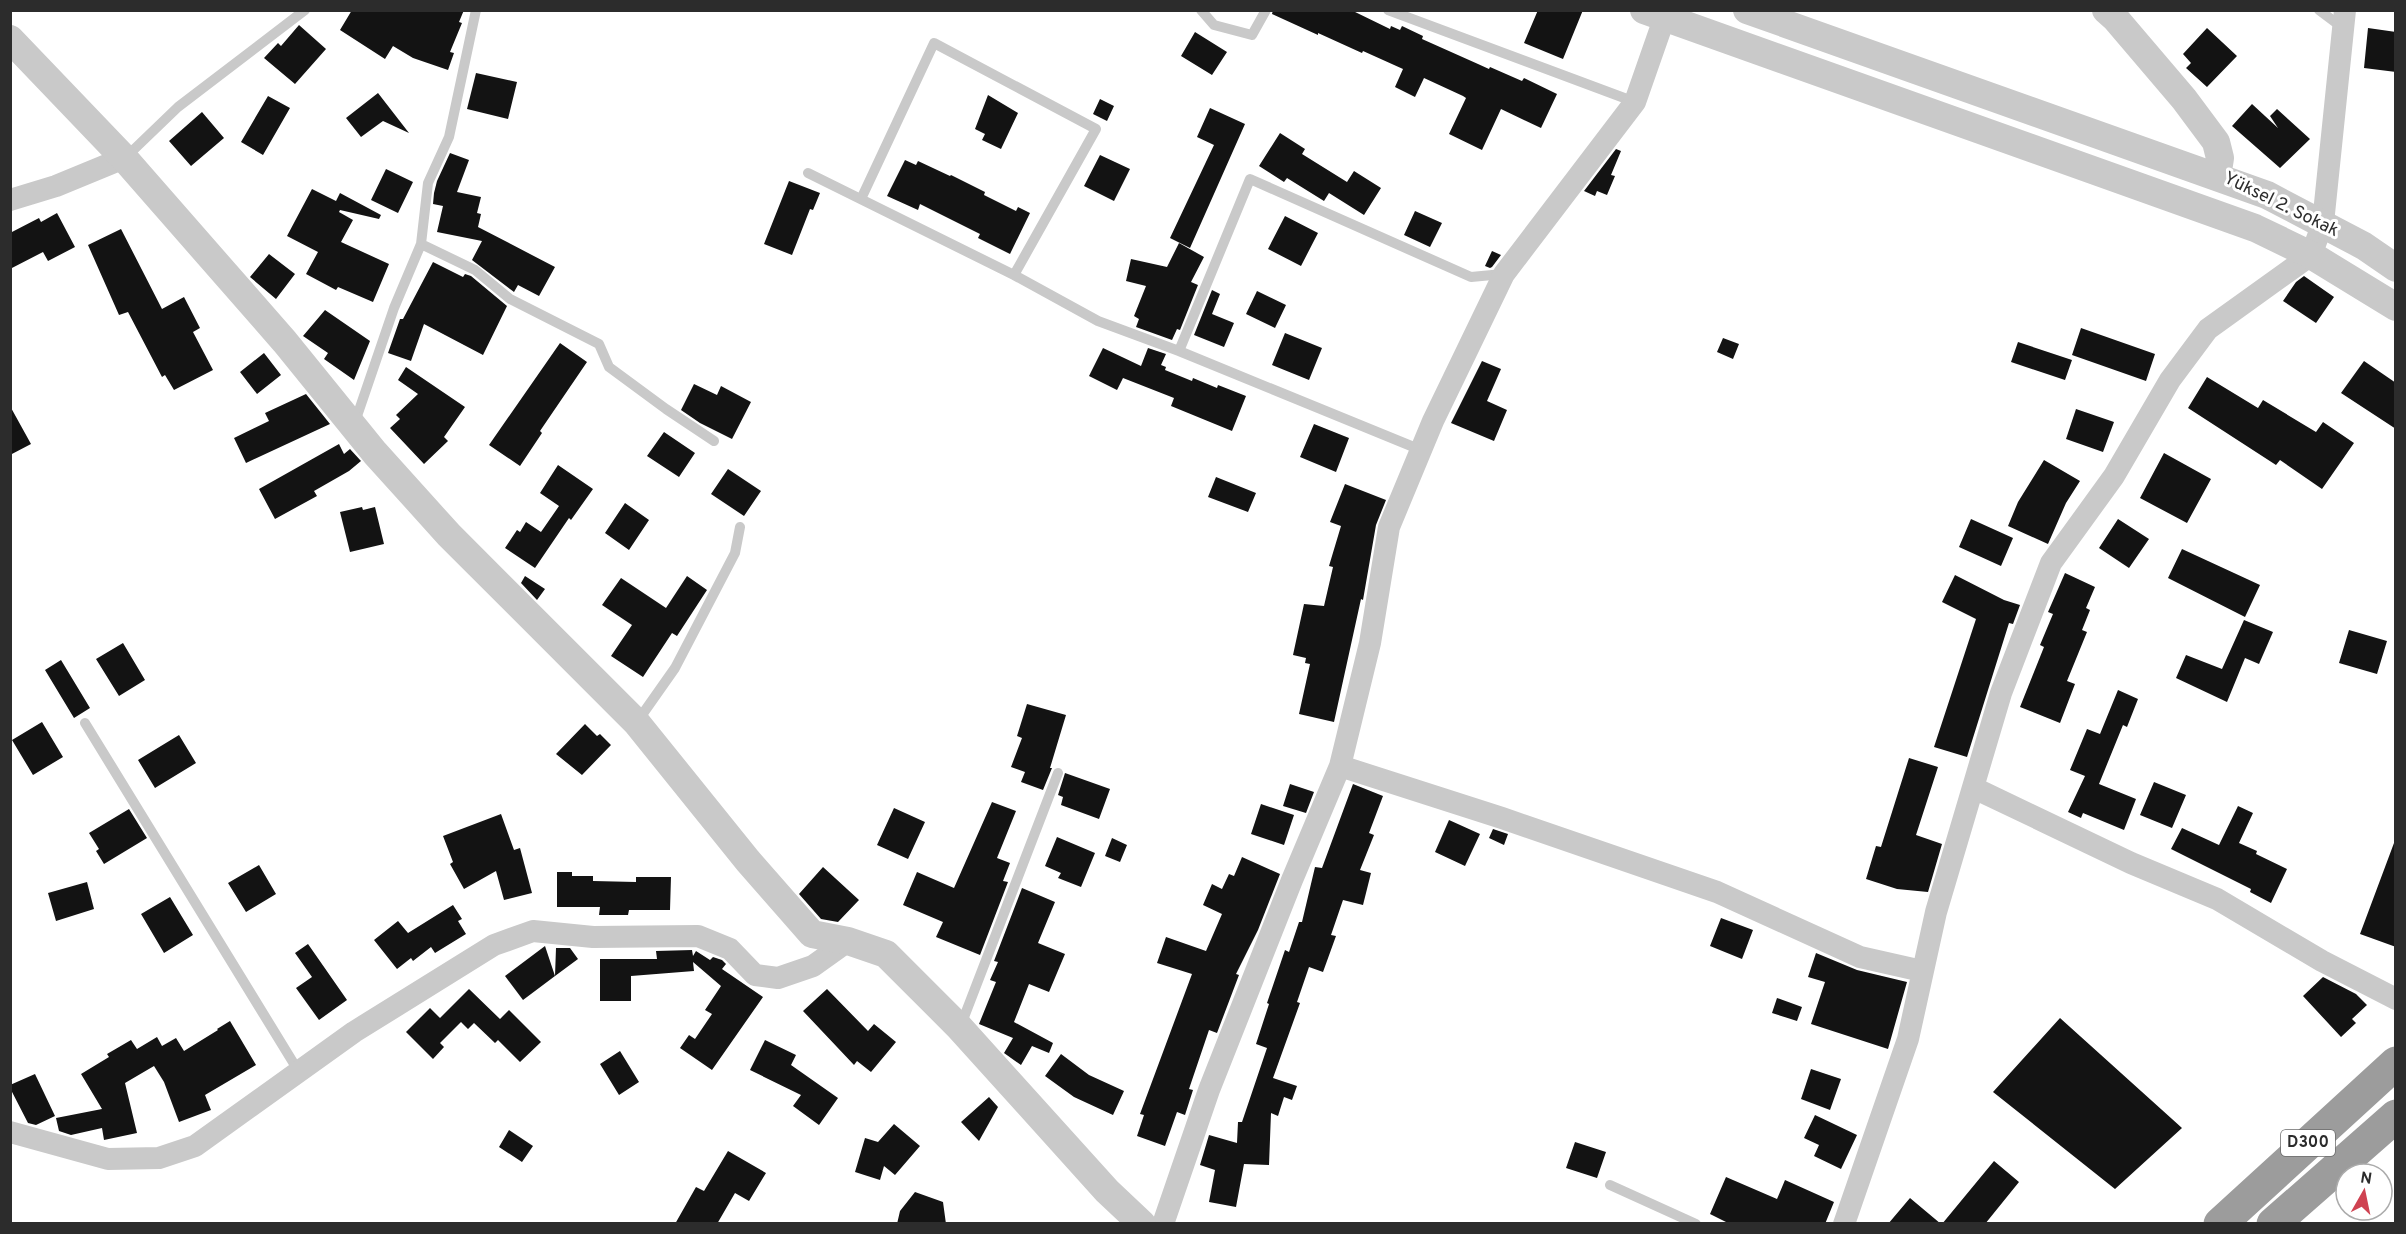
<svg xmlns="http://www.w3.org/2000/svg" width="2406" height="1234" font-family="Overpass,sans-serif">
	<style>
		.building { fill: #131313 }
		.lines { fill: none; stroke-linecap: round; stroke-linejoin: round }
		.service { stroke: #c9c9c9; stroke-width: 10 }
		.minor { stroke: #c9c9c9; stroke-width: 22 }
		.tertiary { stroke: #c9c9c9; stroke-width: 28 }
		.trunk { stroke: #9c9c9c; stroke-width: 33 }
		.labels { text-anchor: middle; dominant-baseline: central; stroke-width: 6; stroke-linejoin: round; paint-order: stroke }
		.shield { fill: #fff; stroke: #6b6b6b; stroke-width: 1.5 }
		.shield-label { font-size: 16px; font-weight: bold; fill: #2c2c2c }
		.street-label { font-size: 18px; fill: #2c2c2c; stroke: #fff }
	</style>
	<rect width="100%" height="100%" fill="#fff"/>
	<path class="building" d="M352,10H464L459,22L462,23L450,52L454,53L448,70L413,58L393,46L385,59L340,30Z
		M1273,10H1351L1390,29L1391,26L1400,30L1402,26L1423,36L1422,39L1478,64L1489,69L1490,67L1522,81L1524,78L1557,94L1541,128L1501,109L1482,150L1449,134L1466,98L1463,96L1424,78L1415,97L1395,87L1403,69L1363,51L1362,53L1318,33V35L1272,14Z
		M1538,10H1583L1563,59L1524,43Z
		M299,25L326,49L295,84L264,58L278,43L281,46Z
		M2207,28L2237,56L2207,87L2186,68L2191,63L2183,54Z
		M2368,28L2396,32V72L2364,68Z
		M1195,32L1227,52L1212,75L1181,56Z
		M476,73L517,82L508,119L467,109Z
		M378,93L409,133L383,121L361,137L346,118Z
		M988,95L1018,113L1001,149L982,140L985,134L975,129Z
		M268,96L290,108L263,155L241,142Z
		M1100,99L1114,106L1107,121L1093,114Z
		M2252,104L2278,128L2270,116L2277,109L2310,139L2280,168L2232,126Z
		M1210,108L1245,124L1190,248L1170,238L1214,145L1197,137Z
		M202,112L224,138L191,166L169,141Z
		M1280,133L1305,149L1302,154L1347,182L1354,171L1381,188L1364,215L1329,193L1324,201L1287,178L1284,182L1259,166Z
		M1616,149L1621,151L1611,175L1615,176L1607,195L1597,191L1595,196L1584,191Z
		M450,153L469,160L457,192L481,197L477,213L481,214L478,227L555,267L539,296L518,285L514,292L472,260L482,241L437,232L443,206L433,204L434,193L437,181Z
		M1100,155L1130,169L1114,201L1084,186Z
		M905,160L916,165L918,161L950,176L951,175L985,192L984,195L1016,211L1018,207L1030,213L1010,254L978,238L980,234L920,204L918,210L887,196Z
		M386,169L413,182L398,213L371,200Z
		M789,181L820,193L813,210L810,209L792,255L764,244Z
		M312,189L336,201L340,193L381,215L379,219L340,210L339,212L353,220L341,242L389,264L373,302L338,287L336,290L306,274L318,252L287,236Z
		M1415,211L1442,223L1430,247L1404,235Z
		M57,213L75,247L48,261L43,252L10,269V233L39,218L41,222Z
		M1285,216L1318,233L1301,266L1268,249Z
		M121,229L162,309L184,297L200,328L193,332L213,370L174,390L165,375L162,377L128,312L119,315L88,245Z
		M1179,243L1204,257L1191,282L1198,285L1180,330L1177,329L1172,340L1136,327L1139,319L1134,316L1146,286L1126,281L1131,259L1167,267Z
		M1492,251L1501,255L1492,267L1490,268L1485,266Z
		M269,254L295,274L276,299L250,277Z
		M433,262L463,277L465,274L471,276L507,306L483,355L424,324L411,361L388,353L400,319H403Z
		M2304,276L2334,297L2316,323L2283,301L2296,282Z
		M1212,290L1220,294L1212,314L1234,323L1224,347L1194,335Z
		M1257,291L1286,305L1275,328L1246,314Z
		M325,310L370,341L354,380L324,359L328,353L303,336Z
		M2081,328L2155,354L2146,381L2072,355Z
		M1285,333L1322,348L1309,380L1272,365Z
		M1723,338L1739,344L1733,359L1717,352Z
		M2018,342L2072,360L2065,380L2011,362Z
		M560,343L587,362L540,431L542,433L520,466L489,445Z
		M1103,348L1141,366L1148,348L1166,354L1161,365L1166,367L1165,370L1192,381L1193,378L1217,388L1218,385L1246,396L1232,431L1171,406L1174,398L1123,378L1117,390L1089,376Z
		M264,353L281,375L257,394L240,372Z
		M1482,361L1501,369L1487,401L1507,410L1494,441L1451,423Z
		M2364,361L2396,383V429L2341,393Z
		M406,367L465,407L444,437L448,441L424,464L390,428L400,419L396,415L418,394L398,380Z
		M2207,377L2258,408L2263,400L2316,432L2323,422L2354,443L2322,489L2280,460L2276,465L2188,408Z
		M694,384L717,395L721,386L751,402L732,439L700,423L681,410Z
		M306,394L330,424L246,463L234,438L269,421L265,413Z
		M10,406L31,444L10,455Z
		M2076,409L2114,422L2103,452L2066,439Z
		M1314,424L1349,438L1336,472L1300,457Z
		M664,432L695,453L679,477L647,456Z
		M339,444L344,454L350,449L361,461L349,471L314,491L317,496L275,519L259,489Z
		M2164,453L2211,479L2187,523L2140,498Z
		M2044,460L2080,481L2066,503L2048,544L2008,526L2018,502Z
		M558,465L593,489L571,520L569,518L535,568L505,548L517,530L520,532L526,522L541,532L559,506L540,493Z
		M728,469L761,491L744,516L711,494Z
		M1216,477L1256,493L1248,512L1208,497Z
		M1345,484L1386,500L1376,525L1363,600L1361,599L1334,722L1299,714L1310,664L1305,663L1306,658L1293,655L1304,604L1324,606L1333,567L1329,566L1341,526L1330,522Z
		M625,503L649,520L629,550L605,533Z
		M362,507L363,510L375,507L384,544L350,552L340,512Z
		M1971,519L2013,538L2001,566L1959,547Z
		M2118,519L2149,539L2129,568L2099,548Z
		M2182,549L2260,585L2245,617L2168,578Z
		M2065,573L2095,587L2086,608L2090,610L2082,630L2087,632L2067,681L2075,684L2060,723L2020,707L2044,647L2040,645L2053,614L2048,612Z
		M1955,575L2004,600L2020,605L2013,624L2009,623L1967,757L1934,747L1976,619L1942,602Z
		M525,576L545,589L537,600L521,583Z
		M687,576L707,590L677,636L672,633L643,677L611,656L632,625L602,605L621,578L666,608Z
		M2244,620L2273,632L2259,664L2245,658L2227,702L2176,678L2186,655L2222,669Z
		M2349,630L2387,641L2377,674L2339,663Z
		M123,643L145,680L119,696L96,659Z
		M61,660L90,708L74,718L45,670Z
		M2118,690L2138,699L2127,727L2123,725L2099,784L2136,799L2124,830L2083,813L2081,818L2068,812L2085,776L2070,770L2087,729L2100,734Z
		M1027,704L1066,715L1050,768H1052L1043,790L1021,782L1025,772L1011,767L1022,738L1017,736Z
		M42,722L63,757L33,775L12,740Z
		M585,724L597,736L600,734L611,745L582,775L556,754Z
		M179,735L196,763L155,788L138,760Z
		M1909,758L1938,767L1916,835L1942,844L1928,892L1897,889L1866,879L1876,846L1881,847Z
		M1065,773L1110,789L1099,819L1061,805L1063,797L1058,795Z
		M2154,782L2186,795L2172,828L2140,815Z
		M1290,784L1314,792L1306,813L1283,806Z
		M1353,784L1383,796L1369,833L1374,835L1360,870L1371,873L1363,905L1343,900L1331,935L1336,936L1323,972L1309,967L1297,1002L1300,1003L1273,1078L1297,1086L1292,1100L1284,1097L1278,1116L1271,1113L1269,1165L1244,1164L1236,1207L1209,1202L1215,1170L1200,1165L1209,1135L1237,1143L1238,1122H1242L1267,1048L1256,1044L1269,1004L1267,1003L1285,950L1289,952L1299,922H1302L1315,867L1322,868Z
		M992,802L1016,811L997,858L1010,863L1003,881L1008,882L980,955L936,937L943,922L903,905L917,872L954,888Z
		M1261,804L1294,815L1284,845L1251,834Z
		M2238,806L2253,813L2239,843L2257,851L2256,854L2287,869L2271,903L2250,892L2251,889L2171,849L2182,828L2219,845Z
		M894,808L925,822L908,859L877,845Z
		M129,809L147,838L104,864L96,851L99,849L89,833Z
		M501,814L514,850L520,848L532,893L504,900L496,871L464,889L450,864L453,862L443,836Z
		M1449,820L1480,834L1465,866L1435,852Z
		M1493,829L1508,834L1504,845L1489,838Z
		M1057,837L1095,853L1081,887L1058,878L1061,873L1045,866Z
		M1112,838L1127,845L1120,862L1105,856Z
		M2394,843H2396V947L2360,934Z
		M1242,857L1280,874L1258,930L1236,974L1239,975L1217,1033L1209,1030L1189,1089L1193,1090L1185,1115L1177,1112L1165,1146L1137,1136L1144,1115L1140,1114L1192,974L1157,963L1166,937L1206,951L1222,914L1203,905L1212,884L1222,889L1229,874L1234,876Z
		M259,865L276,894L246,912L228,883Z
		M823,867L859,900L838,922L821,919L799,894Z
		M557,872H572V876H593V881L636,882V877H671L670,910H629L628,915H599L600,907H557Z
		M87,882L94,909L56,921L48,893Z
		M1022,888L1055,902L1038,943L1065,954L1049,992L1029,984L1014,1022L1053,1043L1049,1053L1032,1046L1021,1065L1004,1053L1013,1038L979,1024L996,982L990,980L998,962L994,961Z
		M170,897L193,935L164,953L141,914Z
		M453,905L462,919L458,921L466,934L435,953L431,947L413,961L411,958L397,969L374,940L398,921L408,933Z
		M1721,918L1753,930L1742,959L1710,946Z
		M308,944L347,1000L319,1020L296,988L312,977L295,953Z
		M545,946L555,976L523,1000L505,976Z
		M556,948H570L578,959L555,976Z
		M692,950L693,956L696,951L710,960L713,957L722,960L726,964L722,969L763,997L712,1070L680,1048L689,1035L695,1039L712,1014L705,1010L721,986L693,962L694,971L631,976V1001H600V959H657L656,951Z
		M1816,953L1857,970L1907,982L1888,1049L1811,1024L1825,982L1808,977Z
		M2323,977L2356,994L2367,1005L2352,1019L2356,1023L2341,1037L2303,996Z
		M469,989L500,1019L509,1010L541,1042L520,1062L498,1040L495,1043L474,1023L468,1029L461,1022L440,1043L444,1047L433,1059L406,1032L430,1008L440,1018Z
		M827,989L868,1031L874,1024L896,1042L871,1072L857,1061L854,1065L803,1011Z
		M1777,998L1802,1007L1797,1021L1772,1013Z
		M2060,1018L2182,1128L2115,1189L1993,1092Z
		M230,1021L256,1065L205,1095L211,1110L179,1122L164,1082L154,1066L125,1083L137,1133L104,1140L102,1128L71,1135L59,1131L56,1118L102,1109L81,1074L109,1057L107,1054L131,1040L137,1049L157,1037L162,1046L176,1038L184,1051L218,1030L217,1029Z
		M765,1040L796,1055L791,1065L838,1098L819,1125L793,1106L801,1095L750,1070Z
		M620,1051L639,1082L619,1095L600,1064Z
		M1061,1054L1089,1075L1124,1091L1113,1115L1074,1097L1045,1076Z
		M1811,1069L1841,1079L1830,1110L1801,1099Z
		M35,1074L55,1116L36,1125L28,1123L10,1088V1085Z
		M989,1097L998,1107L979,1141L961,1122Z
		M1815,1115L1857,1135L1841,1169L1814,1156L1819,1145L1804,1138Z
		M894,1124L920,1146L895,1175L884,1166L880,1180L855,1172L865,1138L878,1142Z
		M509,1130L533,1146L522,1162L499,1147Z
		M1575,1142L1606,1152L1597,1178L1566,1168Z
		M728,1151L766,1173L749,1201L735,1193L717,1224H675L696,1187L704,1191Z
		M1994,1161L2019,1182L1985,1224H1942Z
		M1726,1177L1777,1199L1785,1180L1834,1202L1825,1224H1730L1710,1214Z
		M915,1192L943,1202L946,1224H897L900,1211Z
		M1910,1198L1941,1224H1888Z"/>
	<g class="lines">
		<path class="service" d="M1201,10L1214,25L1252,35L1266,10
			M1388,10L1635,102
			M2319,10L2343,28
			M125,158L178,107L305,10
			M808,173L1014,275L1098,321L1179,351L1421,450
			M861,199L934,43L1096,129L1014,275
			M421,244L475,270L510,299L599,344L609,367L666,409L714,441
			M1179,351L1250,179L1471,277L1503,274
			M355,422L394,308L421,244L428,183L449,137L476,10
			M637,722L675,668L735,553L740,527
			M85,723L299,1072
			M961,1025L1058,773
			M1610,1185L1696,1224"/>
		<path class="minor" d="M10,200L56,186L124,158
			M1340,766L1502,818L1717,892L1860,957L1922,971
			M1974,788L2131,863L2217,899L2322,961L2396,999
			M10,1132L108,1159L159,1158L195,1146L354,1032L494,945L533,931L593,937L698,936L730,949L755,975L778,978L813,966L848,941
			M1163,1224L1209,1090L1292,880L1340,766L1370,643L1389,527L1433,421L1504,274L1635,102L1664,19
			M1844,1224L1908,1039L1936,912L2001,693L2051,563L2114,476L2170,380L2208,329L2311,255L2323,223L2345,10"/>
		<path class="tertiary" d="M1644,10L2255,228L2311,255L2396,307
			M1747,10L2267,195L2364,246L2396,268
			M2106,10L2115,18L2184,99L2216,142L2220,158L2217,177
			M10,39L124,158L285,342L375,453L449,535L636,722L748,861L812,934L848,941L886,954L959,1027L1107,1191L1142,1224"/>
		<path class="trunk" d="M2220,1224L2396,1063
			M2273,1224L2396,1116"/>
	</g>
	<g class="labels">
		<rect class="shield" x="2281" y="1130" width="54" height="26" rx="4.5"/>
		<g class="shield-label">
			<text x="2308" y="1143">D300</text>
		</g>
		<g class="street-label">
			<text transform="translate(2281 205) rotate(26)">Yüksel 2. Sokak</text>
		</g>
	</g>
	<rect width="2406" height="1234" fill="none" stroke="#2c2c2c" stroke-width="24"/>
	<g transform="translate(2364 1192) rotate(9)"><circle r="28" fill="#ffffff" stroke="#ababab" stroke-width="1.5"/>
	<path d="M0-4.5L10 22L0 15L-10 22Z" fill="#cf4251"/>
	<text y="-9" font-size="16" font-weight="bold" text-anchor="middle" fill="#2c2c2c">N</text>
	</g>
</svg>
